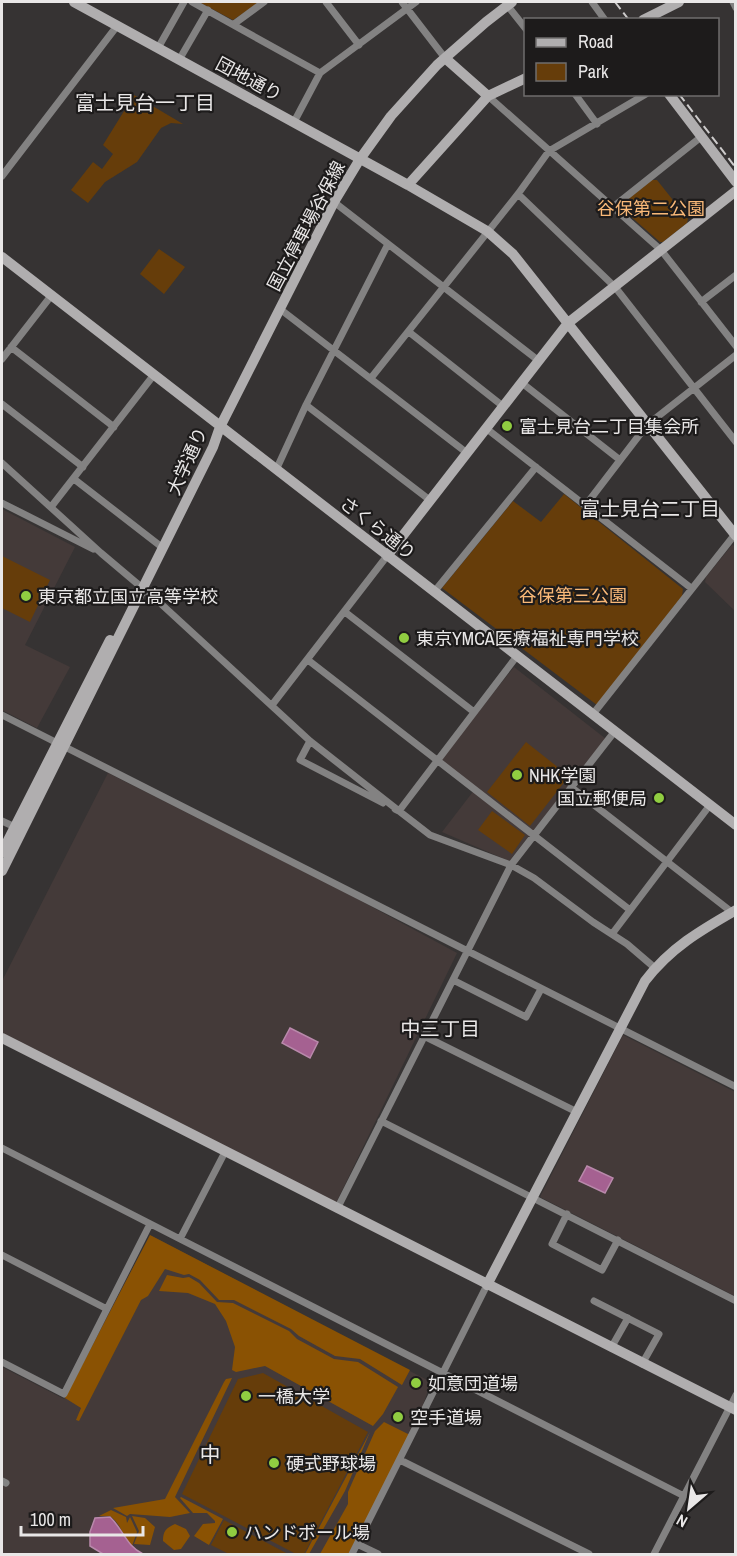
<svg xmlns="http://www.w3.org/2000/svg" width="737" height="1556" font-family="'Archivo Narrow','Noto Sans JP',sans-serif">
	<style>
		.built { fill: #443a39 }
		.green { fill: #663d0a }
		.forest { fill: #8a5203 }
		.water { fill: #a56191; stroke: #b989ab; stroke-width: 1.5 }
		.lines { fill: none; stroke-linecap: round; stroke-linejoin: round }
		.street { stroke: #838282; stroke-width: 7 }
		.secondary { stroke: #b0aeaf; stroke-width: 10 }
		.rail { stroke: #cdcbcb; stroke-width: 2; stroke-dasharray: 9 4.5; stroke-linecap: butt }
		.poi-dot { fill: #90cd41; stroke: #1d1b1b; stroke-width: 2 }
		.labels { text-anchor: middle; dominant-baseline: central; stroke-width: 4.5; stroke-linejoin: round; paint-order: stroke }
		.street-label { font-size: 18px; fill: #e9e7e7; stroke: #1d1b1b }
		.park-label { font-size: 18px; fill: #fab978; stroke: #1d1b1b }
		.poi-label { font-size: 18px; fill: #e9e7e7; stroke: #1d1b1b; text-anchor: start }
		.neighbourhood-label { font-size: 20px; fill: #e9e7e7; stroke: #1d1b1b }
		.quarter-label { font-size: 21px; fill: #e9e7e7; stroke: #1d1b1b }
	</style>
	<rect width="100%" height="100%" fill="#363333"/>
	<path class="built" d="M2,509L75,547L25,645L70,667L37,728L2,710Z
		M732,545L735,546V611L705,582L706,577Z
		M514,667L606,739L509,861L442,832L475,789L439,761Z
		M108,773L350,895L457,953L336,1203L2,1035V981Z
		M623,1035L735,1092V1296L540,1197Z
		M150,1235L431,1382L412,1436L349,1554H2V1367L64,1399Z"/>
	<path class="green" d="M199,2H260L233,20Z
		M134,95L183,124L171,123L161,128L137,162L105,182L88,203L71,190L93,162L102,169L113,154L103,145Z
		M652,180H657L688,219L687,223L663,242H660L621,208L622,204Z
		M159,249L185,267L164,294L140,274Z
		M564,494L683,589L682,596L597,705L442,588L513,501L541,522Z
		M2,556L50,580L30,622L2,608Z
		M526,742L569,776L530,826L487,792Z
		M492,811L525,835L512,854L478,830Z
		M263,1373L368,1432L304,1554H296L182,1494L238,1379Z
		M224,1520L288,1554H229L211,1545Z"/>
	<path class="forest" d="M150,1235L410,1370L402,1385L360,1359L335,1356L299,1336L291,1329L234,1300H219L200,1280L189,1274L184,1275L165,1269L148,1296L141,1300L79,1421L76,1420L81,1408L65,1398Z
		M167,1275L183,1278L189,1277L199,1283L217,1302L233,1303L289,1331L297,1339L334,1359L358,1362L398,1387L383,1414L373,1426L265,1366L236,1372L232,1370L235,1347L226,1321L215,1304L188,1293L159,1291Z
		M232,1378L175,1497L190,1513L170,1517L130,1514L127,1516L113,1508L165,1499L224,1382L226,1379Z
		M384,1422L412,1436L349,1554H320L348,1504V1492L375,1431Z
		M370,1432L345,1491L309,1554H305Z
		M181,1497L223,1519L209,1545L194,1536L203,1524L215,1523V1521L207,1513H193L180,1498Z
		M111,1510L126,1517L127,1523L130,1517L137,1532L132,1546C122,1537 123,1526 110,1516H99Z
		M132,1516L145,1518L155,1527L150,1545L134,1544L139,1531Z
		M175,1524L186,1529L190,1536L181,1549L174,1550L163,1541C163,1531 166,1528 175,1524Z"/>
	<path class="water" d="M290,1028L318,1042L310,1058L282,1043Z
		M587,1166L613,1178L605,1193L579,1181Z
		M110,1517C123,1529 126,1546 143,1554H103L90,1546V1532L95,1518Z"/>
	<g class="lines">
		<path class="street" d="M192,2L320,73
			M326,2L359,45
			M402,2L445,58
			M592,2L605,20
			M733,2L736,8
			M507,5L526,29
			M234,24L264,2
			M158,48L184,2
			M179,60L208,10
			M575,94L597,124
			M488,96L661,250L736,346
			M294,122L320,73L416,2
			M2,176L117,26
			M518,194L615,287L736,442
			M334,202L539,361
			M613,207L701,137
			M701,302L736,275
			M280,309L467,453
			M409,332L504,407
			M11,347L114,427
			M2,359L51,296
			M371,378L518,194L549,151L646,94
			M522,383L620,460
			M2,404L83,467
			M306,405L431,501
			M487,429L691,588
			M2,463L101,553L159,602L310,741L399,811L430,835L511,865L534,878L593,922L627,944L655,968
			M276,470L306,405L388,244
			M74,479L163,548
			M2,503L93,549
			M585,506L647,425L736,355
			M51,507L153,376
			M434,592L536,467
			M345,612L474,712
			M308,660L630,910
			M272,705L387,556
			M593,714L736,533
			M2,715L736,1087
			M310,741L300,760L383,803
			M571,787L733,913
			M395,809L399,811L517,656
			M2,821L17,828
			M612,934L710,805
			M453,980L526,1017L541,989
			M424,1036L577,1112
			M381,1121L736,1301
			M2,1148L180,1239
			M225,1152L180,1239L684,1496
			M337,1209L511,865L615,731
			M567,1214L552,1244L602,1270L618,1240
			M2,1255L107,1309
			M594,1301L659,1334L642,1364
			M611,1348L628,1318
			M2,1362L64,1394L150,1224
			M400,1460L589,1554
			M2,1481L6,1483
			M357,1544L378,1554
			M352,1554L487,1285
			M654,1554L736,1395"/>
		<path class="secondary" d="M74,2L408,185L487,231L513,254L736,536
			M643,20L679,2
			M445,58L488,96
			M669,94L736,182
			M408,185L488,96L526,78
			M2,257L736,825
			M387,556L568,323L736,191
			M2,852L110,640
			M2,871L213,447L220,427L334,202L360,159L391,116L437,65L486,22L512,2
			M2,1038L736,1410
			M487,1285L645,981C670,948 701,930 736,910"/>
		<path class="rail" d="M615,2L629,20
			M679,94L736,168"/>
	</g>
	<g class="poi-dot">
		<circle cx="507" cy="426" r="6"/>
		<circle cx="26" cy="596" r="6"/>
		<circle cx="404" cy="638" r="6"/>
		<circle cx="517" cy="775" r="6"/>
		<circle cx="659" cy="798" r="6"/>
		<circle cx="416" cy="1383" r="6"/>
		<circle cx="246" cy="1396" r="6"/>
		<circle cx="398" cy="1417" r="6"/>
		<circle cx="274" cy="1463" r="6"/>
		<circle cx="232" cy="1532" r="6"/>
	</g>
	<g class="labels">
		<g class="street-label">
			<text transform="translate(249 79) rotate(28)">団地通り</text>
			<text transform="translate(306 226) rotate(-62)">国立停車場谷保線</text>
			<text transform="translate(187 461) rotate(-66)">大学通り</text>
			<text transform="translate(378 528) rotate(38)">さくら通り</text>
		</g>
		<g class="park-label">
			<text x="651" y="208">谷保第二公園</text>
			<text x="573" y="595">谷保第三公園</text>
		</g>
		<g class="poi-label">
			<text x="519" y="426">富士見台二丁目集会所</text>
			<text x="38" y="596">東京都立国立高等学校</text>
			<text x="416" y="638">東京YMCA医療福祉専門学校</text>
			<text x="529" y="775">NHK学園</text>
			<text x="647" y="798" text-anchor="end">国立郵便局</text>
			<text x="428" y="1383">如意団道場</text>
			<text x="258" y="1396">一橋大学</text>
			<text x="410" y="1417">空手道場</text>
			<text x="286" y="1463">硬式野球場</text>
			<text x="244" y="1532">ハンドボール場</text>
		</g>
		<g class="neighbourhood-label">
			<text x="145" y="102">富士見台一丁目</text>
			<text x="650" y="508">富士見台二丁目</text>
			<text x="440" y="1028">中三丁目</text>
		</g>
		<g class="quarter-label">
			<text x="210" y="1454">中</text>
		</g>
	</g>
	<rect width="737" height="1556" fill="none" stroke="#e9e7e7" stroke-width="6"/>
	<rect x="524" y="18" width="195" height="78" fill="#1d1b1b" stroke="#6f6d6d" stroke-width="1.5"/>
	<rect x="536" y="38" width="30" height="9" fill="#b0aeaf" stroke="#6f6d6d" stroke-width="1.5"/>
	<text x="578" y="48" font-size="18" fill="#e9e7e7">Road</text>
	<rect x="536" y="63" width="30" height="18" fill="#663d0a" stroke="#6f6d6d" stroke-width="1.5"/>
	<text x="578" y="78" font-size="18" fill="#e9e7e7">Park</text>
	<g transform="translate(689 1508) rotate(209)" stroke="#1d1b1b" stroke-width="4.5" paint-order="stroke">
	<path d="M0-4.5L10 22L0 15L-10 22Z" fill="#e9e7e7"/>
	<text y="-9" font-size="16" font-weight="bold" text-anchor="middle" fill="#e9e7e7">N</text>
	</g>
	<path d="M21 1526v9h122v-9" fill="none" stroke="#e9e7e7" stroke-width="3"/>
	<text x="30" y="1526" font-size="18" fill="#e9e7e7" stroke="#1d1b1b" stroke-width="4.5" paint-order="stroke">100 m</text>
</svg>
